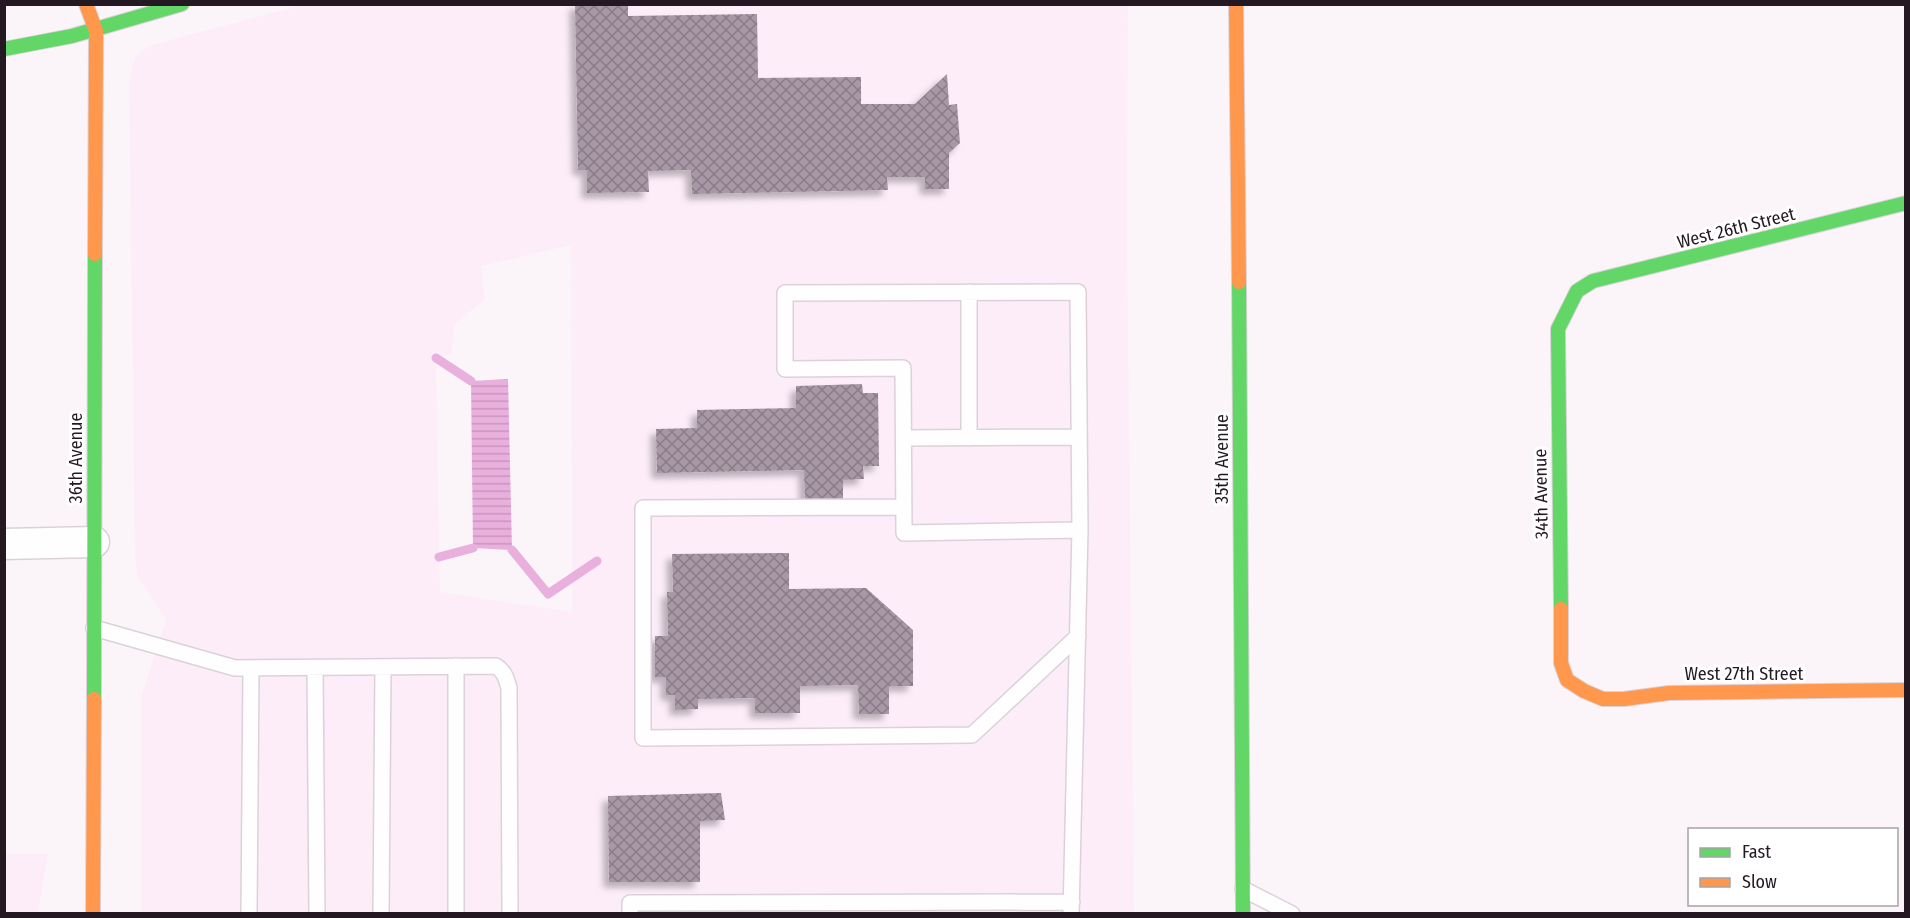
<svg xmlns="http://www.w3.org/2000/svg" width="1910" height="918" font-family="'Fira Sans Condensed',sans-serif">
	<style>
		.built { fill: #fdedf9; fill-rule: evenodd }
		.water { fill: url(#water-rules) }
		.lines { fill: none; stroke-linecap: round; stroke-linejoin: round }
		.stream { stroke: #e9b0dd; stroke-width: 9 }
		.building { fill: url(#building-cross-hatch); filter: url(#shadow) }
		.lane-casing { stroke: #dad2d8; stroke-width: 18 }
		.street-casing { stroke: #dad2d8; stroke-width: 33 }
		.fast-casing { stroke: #dad2d8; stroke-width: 16 }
		.slow-casing { stroke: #dad2d8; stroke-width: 16 }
		.lane { stroke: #fefefe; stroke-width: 15 }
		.street { stroke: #fefefe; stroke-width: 30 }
		.fast { stroke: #63d668; stroke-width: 14 }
		.slow { stroke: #ff974d; stroke-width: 14 }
		.labels { text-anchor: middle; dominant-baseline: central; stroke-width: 6; stroke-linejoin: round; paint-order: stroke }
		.street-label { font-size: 18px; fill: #241922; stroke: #fff }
	</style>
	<defs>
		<pattern id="water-rules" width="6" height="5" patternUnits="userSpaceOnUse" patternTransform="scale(1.5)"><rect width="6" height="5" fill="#e9b0dd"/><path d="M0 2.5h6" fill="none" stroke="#c897bd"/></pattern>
		<pattern id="building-cross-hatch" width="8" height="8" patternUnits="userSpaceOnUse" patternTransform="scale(1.5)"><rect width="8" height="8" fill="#a898a5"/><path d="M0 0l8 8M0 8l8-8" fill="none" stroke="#897b86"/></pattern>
		<filter id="shadow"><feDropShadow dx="-5.5" dy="5.5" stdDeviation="3" flood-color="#0004"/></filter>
	</defs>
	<rect width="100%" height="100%" fill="#fbf5fa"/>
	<path class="built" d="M302,5H1128L1127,231L1134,913H141V697L166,620L137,575L135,558L129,83L135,57L148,46ZM571,245L572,612L440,592L436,358L452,354L454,325L485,299L481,266Z
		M5,854H48L38,913H5Z"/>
	<path class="water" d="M508,379L512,550L473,548L471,381Z"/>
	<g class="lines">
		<path class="stream" d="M436,358L471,381
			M512,550L548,594L597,561
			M439,557L473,548"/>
	</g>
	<path class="building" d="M575,4H628V16L757,14L758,78L861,77V104H915L947,74L949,105L957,104L960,143L949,153V189H925V177H887L888,190L692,194L691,170L648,171L649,192L587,193V170H578Z
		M862,384L863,393H878L879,466H863L864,479L843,480V500L805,501L804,470L657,473L656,429L697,428V410L796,408V386Z
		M789,553V589L866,588L913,630V686H889V714H859L858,685L800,686V713H755V698L698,699V709L675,710V695H666V677H655V636H668L667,592H673L672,554Z
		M721,793L725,820L700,821V882H609L608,796Z"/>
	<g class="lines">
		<g class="lane-casing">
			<path id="lane" d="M969,292V438
				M904,438L1079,437
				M904,507L643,508V738L972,735L1078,636
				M94,628L235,668L496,666C505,672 506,678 509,688L510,914
				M315,668L317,914
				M1243,889L1292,914
				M249,914L251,668
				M381,914L383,667
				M456,914V666
				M630,914V903L1072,902
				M1071,914L1080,530L1078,292L785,293V369L903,368L904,533L1080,530"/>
		</g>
		<g class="street-casing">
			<path id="street" d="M4,544L94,542"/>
		</g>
		<g class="fast-casing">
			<path id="fast" d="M4,49L72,36L182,4
				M1239,282L1243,914
				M1561,609L1558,329L1577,291L1593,281L1906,203
				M94,699L95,254"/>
		</g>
		<g class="slow-casing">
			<path id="slow" d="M86,4L96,31L95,254
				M1236,4L1239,282
				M1561,609V663L1567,680L1584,691L1603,699H1624L1669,693L1906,690
				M93,914L94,699"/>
		</g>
		<use href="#lane" class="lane"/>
		<use href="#street" class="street"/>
		<use href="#fast" class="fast"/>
		<use href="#slow" class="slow"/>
	</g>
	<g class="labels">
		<g class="street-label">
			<text transform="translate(1736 228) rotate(-14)">West 26th Street</text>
			<text transform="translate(76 458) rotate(-90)">36th Avenue</text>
			<text transform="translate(1222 459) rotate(-90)">35th Avenue</text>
			<text transform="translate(1541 494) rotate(-91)">34th Avenue</text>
			<text x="1744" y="674">West 27th Street</text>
		</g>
	</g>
	<rect width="1910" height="918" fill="none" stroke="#241922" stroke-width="12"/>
	<rect x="1688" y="828" width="210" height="78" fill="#ffffff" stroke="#a7a3a7" stroke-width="1.5"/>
	<rect x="1700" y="848" width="30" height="9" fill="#63d668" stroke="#a7a3a7" stroke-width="1.5"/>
	<text x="1742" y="858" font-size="18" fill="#241922">Fast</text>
	<rect x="1700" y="878" width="30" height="9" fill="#ff974d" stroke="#a7a3a7" stroke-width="1.5"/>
	<text x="1742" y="888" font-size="18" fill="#241922">Slow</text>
</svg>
